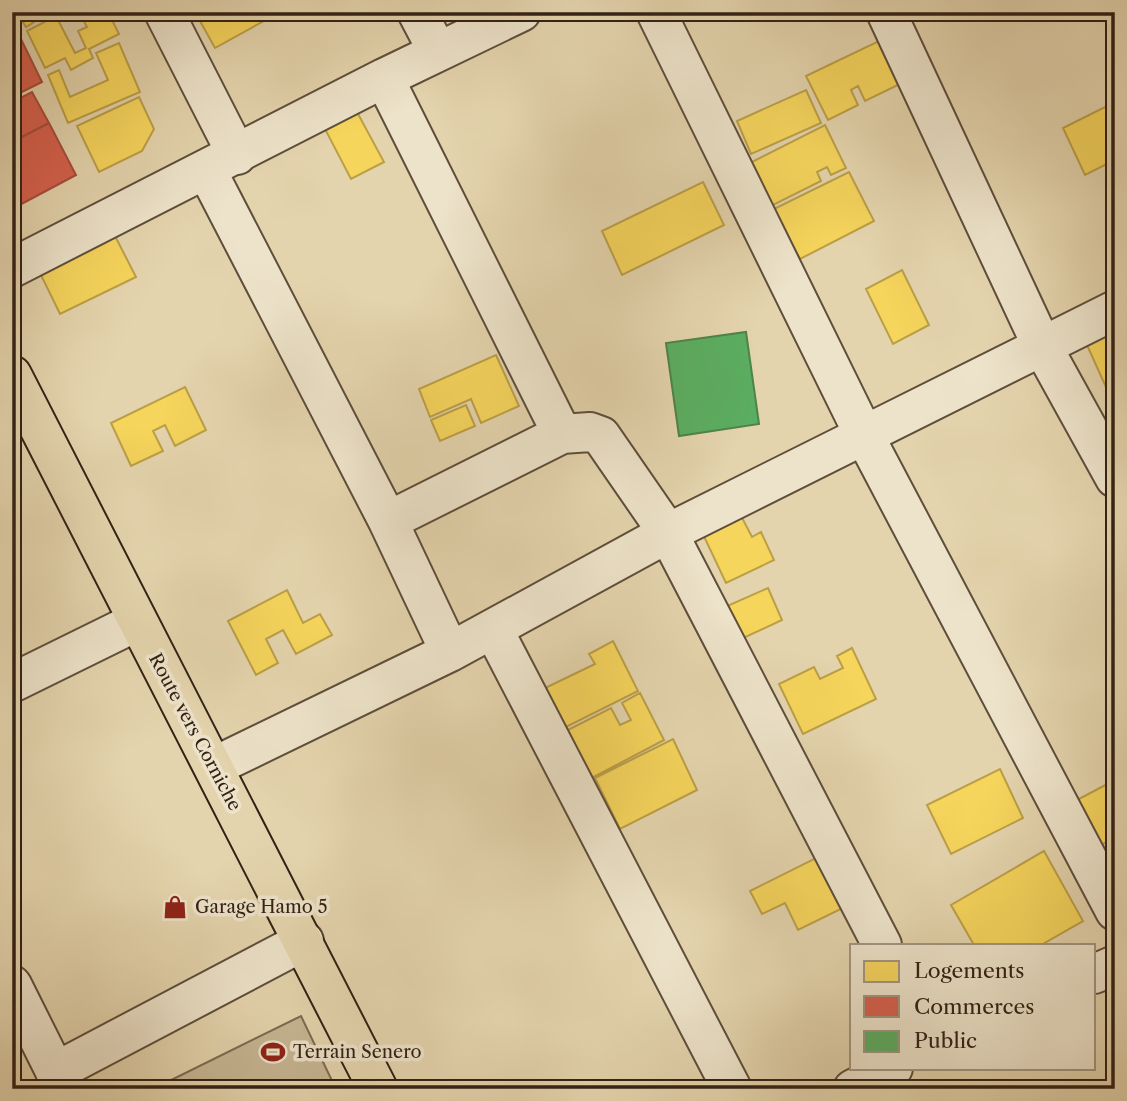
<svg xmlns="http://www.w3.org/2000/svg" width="1127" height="1101" font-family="'Libre Caslon Text',serif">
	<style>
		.green { fill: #c6b693; stroke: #7c6c54; stroke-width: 2 }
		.homes { fill: #f6d55c; stroke: #bb9f47; stroke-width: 2 }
		.shops { fill: #d6604d; stroke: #a54d3c; stroke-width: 2 }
		.public { fill: #5aae61; stroke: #4e844a; stroke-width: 2 }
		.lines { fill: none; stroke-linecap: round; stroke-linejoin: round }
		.minor-casing { stroke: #5e4e3b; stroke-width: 42 }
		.major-casing { stroke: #322115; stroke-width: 42 }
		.minor { stroke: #ede3ca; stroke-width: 38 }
		.major { stroke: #e4d4ad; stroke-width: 38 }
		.labels { text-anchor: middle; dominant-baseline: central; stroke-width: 7; stroke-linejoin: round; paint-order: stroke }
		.street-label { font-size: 18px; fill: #322115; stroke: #ede3ca }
		.poi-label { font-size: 18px; fill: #322115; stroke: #ede3ca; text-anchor: start }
	</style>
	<rect width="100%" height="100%" fill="#e4d4ad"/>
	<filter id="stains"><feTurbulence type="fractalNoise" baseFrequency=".00286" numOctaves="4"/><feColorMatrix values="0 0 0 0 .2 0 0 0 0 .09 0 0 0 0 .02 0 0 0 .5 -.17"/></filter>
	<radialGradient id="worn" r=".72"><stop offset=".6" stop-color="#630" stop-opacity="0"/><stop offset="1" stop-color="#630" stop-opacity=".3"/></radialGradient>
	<path class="green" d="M301,1016L336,1089H153Z"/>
	<path class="homes" d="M17,12H50L26,27Z
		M79,12H108L119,34L89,49L93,58L71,70L65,58L45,68L27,31L56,16L75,53L86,48L78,31L87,27Z
		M195,12H280L215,48Z
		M881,40L902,83L865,101L858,86L851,90L858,105L828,120L806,76Z
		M119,43L140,92L68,123L48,75L59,70L70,97L108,80L96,53Z
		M806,90L821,123L751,154L737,121Z
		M139,97L154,129L142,151L99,172L77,126Z
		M1115,102V160L1085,175L1063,128Z
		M357,112L384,162L351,179L325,129Z
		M825,125L846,168L831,175L827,167L817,172L821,181L771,206L750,163Z
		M849,172L874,221L800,259L774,209Z
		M703,182L724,225L622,275L602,231Z
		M114,234L136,277L60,314L39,271Z
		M902,270L929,325L893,344L866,289Z
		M1115,319V407L1082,334Z
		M496,355L519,406L481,423L471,399L430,417L419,389Z
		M185,387L206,430L175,446L165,425L153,431L163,451L131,466L111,423Z
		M466,405L475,426L440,441L431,420Z
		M738,510L752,537L761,532L774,560L726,583L700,528Z
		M768,588L782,620L739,640L725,607Z
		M287,590L303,623L320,614L332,635L296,654L283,630L266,639L278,663L256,675L228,621Z
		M613,641L638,691L560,730L541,690L595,664L589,654Z
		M852,648L876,699L803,734L779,684L814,667L820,679L843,668L837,656Z
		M640,693L664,740L586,781L562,733L611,708L620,725L631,720L622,703Z
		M673,739L697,790L620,829L595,778Z
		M1000,769L1023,818L951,854L927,805Z
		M1115,780V837L1101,845L1077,800Z
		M1044,851L1083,921L1041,945H974L951,905Z
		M828,852L853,903L798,930L785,903L762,914L750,891Z"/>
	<path class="shops" d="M18,33L42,82L12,97V36Z
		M32,92L49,123L12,142V102Z
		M49,123L76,175L12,209V142Z"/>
	<path class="public" d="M746,332L759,424L679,436L666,343Z"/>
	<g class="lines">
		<g class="minor-casing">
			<path id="minor" d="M164,12L237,155
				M417,12L438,52
				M656,12L864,435L1115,911
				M886,12L1042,346L1115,478
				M384,78L562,434
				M207,171L388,521L450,652
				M12,268L384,78L521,12
				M388,521L562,434L590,432L601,436L668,533L882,945
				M493,629L732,1089
				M12,683L136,622
				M215,766L450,652L668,533L1115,310
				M1094,974L1115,965
				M12,985L64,1089
				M55,1072L304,941
				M853,1089L893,1068"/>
		</g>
		<g class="major-casing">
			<path id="major" d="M12,375C132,614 258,850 378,1089"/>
		</g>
		<use href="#minor" class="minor"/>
		<use href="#major" class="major"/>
	</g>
	<defs>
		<g id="shop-bare" transform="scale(1.89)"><path d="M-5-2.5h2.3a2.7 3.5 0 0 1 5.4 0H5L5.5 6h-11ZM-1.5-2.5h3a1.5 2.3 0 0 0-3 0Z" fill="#8f2418" stroke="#ede3ca" stroke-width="2.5" paint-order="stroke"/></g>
		<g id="stadium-bare" transform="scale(1.89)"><path d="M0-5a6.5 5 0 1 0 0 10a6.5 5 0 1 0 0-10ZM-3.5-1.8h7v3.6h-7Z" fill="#8f2418" stroke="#ede3ca" stroke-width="2.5" paint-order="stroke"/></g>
	</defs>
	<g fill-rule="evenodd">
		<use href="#shop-bare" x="175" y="907"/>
		<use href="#stadium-bare" x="273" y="1052"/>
	</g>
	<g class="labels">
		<g class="street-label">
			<text transform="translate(195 732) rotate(62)">Route vers Corniche</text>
		</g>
		<g class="poi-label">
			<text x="195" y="907">Garage Hamo 5</text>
			<text x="293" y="1052">Terrain Senero</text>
		</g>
	</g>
	<rect width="1127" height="1101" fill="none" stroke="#e4d4ad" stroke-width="42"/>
	<rect x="14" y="14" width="1099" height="1073" fill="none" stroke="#322115" stroke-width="3.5"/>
	<rect x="21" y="21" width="1085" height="1059" fill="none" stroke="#322115" stroke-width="2"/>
	<rect x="850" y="944" width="245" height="126" fill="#ede3ca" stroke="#a29582" stroke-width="2"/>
	<rect x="864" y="961" width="35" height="21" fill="#f6d55c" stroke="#a29582" stroke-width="2"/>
	<text x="914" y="978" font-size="21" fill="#322115">Logements</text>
	<rect x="864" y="996" width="35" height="21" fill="#d6604d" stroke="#a29582" stroke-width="2"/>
	<text x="914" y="1014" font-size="21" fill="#322115">Commerces</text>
	<rect x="864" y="1031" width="35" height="21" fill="#5aae61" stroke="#a29582" stroke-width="2"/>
	<text x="914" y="1048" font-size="21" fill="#322115">Public</text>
	<rect width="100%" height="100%" filter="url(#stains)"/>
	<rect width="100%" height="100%" fill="url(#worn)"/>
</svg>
